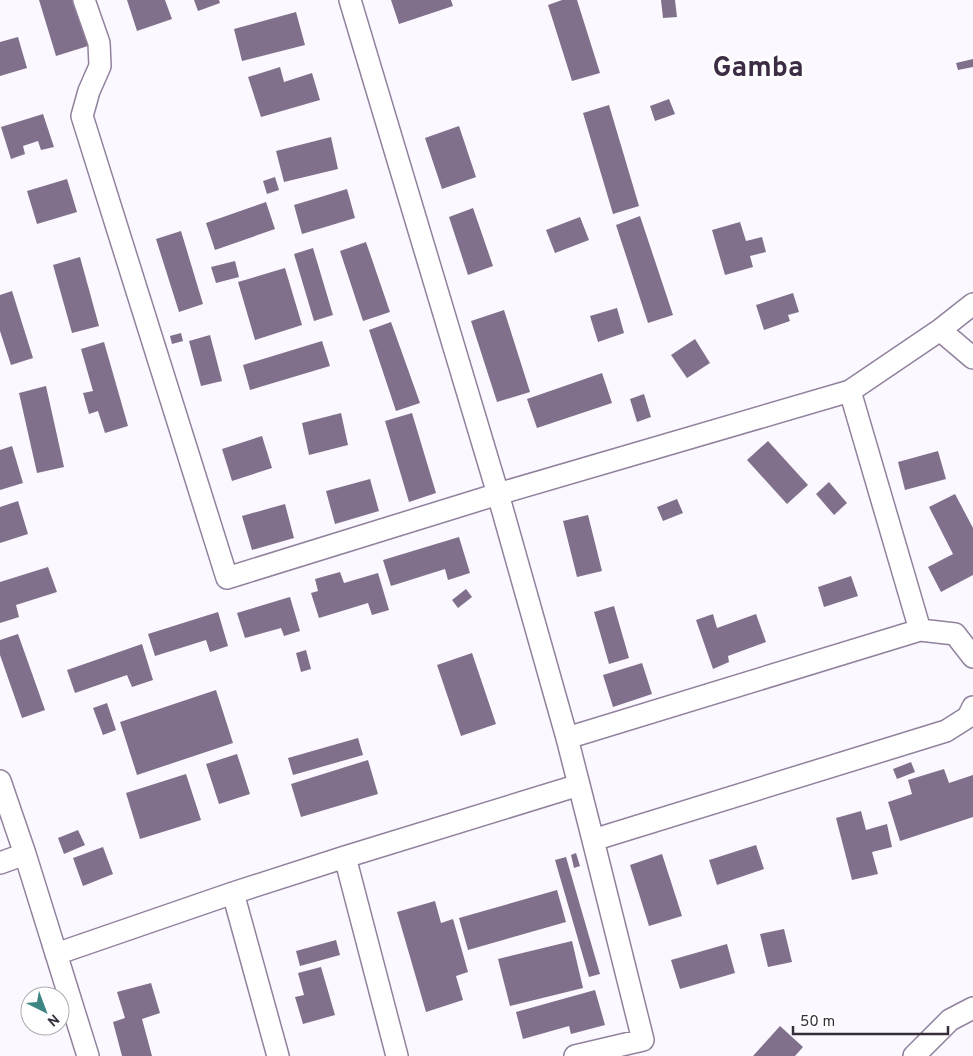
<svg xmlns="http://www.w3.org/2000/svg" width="973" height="1056" font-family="Overpass,sans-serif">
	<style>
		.building { fill: #80708b }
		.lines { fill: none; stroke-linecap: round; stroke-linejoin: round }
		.street-casing { stroke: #92819d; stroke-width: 24 }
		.street { stroke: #fff; stroke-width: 21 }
		.labels { text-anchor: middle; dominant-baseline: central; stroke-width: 5; stroke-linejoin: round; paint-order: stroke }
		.town-label { font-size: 28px; font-weight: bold; fill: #3c2d45; stroke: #fff }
	</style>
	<rect width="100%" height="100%" fill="#fcf8ff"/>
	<path class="building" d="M39,0H74L88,46L56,56Z
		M127,0H165L172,19L137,31Z
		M194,0H219L220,3L198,11Z
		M391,0H451L453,6L399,24Z
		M562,0H577L600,73L572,81L548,5Z
		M661,0H675L677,17L663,18Z
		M296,12L305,45L242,61L234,29Z
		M18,37L27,68L0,76V42Z
		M973,59V67L958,70L956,63Z
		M280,67L284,82L312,73L320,100L261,117L248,77Z
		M669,99L675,114L655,121L650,106Z
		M609,105L639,206L613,214L583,113Z
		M43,114L54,147L41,150L38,141L23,146L25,154L11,159L1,127Z
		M459,126L476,177L442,189L425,138Z
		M331,137L338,169L284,182L276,151Z
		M275,177L279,190L267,194L263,181Z
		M67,179L77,212L37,224L27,191Z
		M347,189L355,218L302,234L294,205Z
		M266,202L275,229L215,250L206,223Z
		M473,208L493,266L468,275L449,217Z
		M640,216L673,315L648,323L616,225Z
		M580,217L589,240L555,253L546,230Z
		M740,222L746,241L762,237L766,252L750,256L753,267L725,275L712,230Z
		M181,231L203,304L179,312L156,239Z
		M366,242L390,312L363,321L340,251Z
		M313,248L333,315L314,321L294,254Z
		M80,257L99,326L72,333L53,265Z
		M235,261L239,277L216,283L211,267Z
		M285,268L302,325L255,340L238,282Z
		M12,291L33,358L11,365L0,331V295Z
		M793,293L799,312L788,315L790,321L764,330L756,305Z
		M617,308L624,333L598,342L590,316Z
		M504,310L530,392L497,402L471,321Z
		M391,322L420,403L396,411L369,330Z
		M181,333L183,341L172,344L170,336Z
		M210,335L222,381L201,386L189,341Z
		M695,339L710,363L687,378L671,355Z
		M322,341L330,366L250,390L243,365Z
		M104,342L128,426L105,433L98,411L89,414L83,393L93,391L81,349Z
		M602,373L612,403L537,428L527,399Z
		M46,386L64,467L37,473L19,393Z
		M644,394L651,417L637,422L630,399Z
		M341,413L348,445L309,455L302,423Z
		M412,413L436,493L409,502L385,421Z
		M262,436L272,468L232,481L222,449Z
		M768,441L808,485L787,504L747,460Z
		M12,446L23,483L0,490V450Z
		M938,451L946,479L905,490L898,462Z
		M370,479L379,511L335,524L326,491Z
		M829,482L847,503L834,515L816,494Z
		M955,494L973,528V575L941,592L928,567L953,554L929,507Z
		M677,499L683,513L663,521L657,507Z
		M18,501L28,534L0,543V507Z
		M285,504L294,538L252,550L242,516Z
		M588,515L602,571L577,577L563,521Z
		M459,537L470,573L448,580L445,569L391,586L383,560Z
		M48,567L57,592L16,605L19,617L0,623V582Z
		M340,572L344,583L378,573L389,610L372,615L368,603L319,618L311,593L318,591L315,579Z
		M851,576L858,596L824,607L818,587Z
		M466,589L472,597L458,608L452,600Z
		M290,597L300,631L284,636L281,628L245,638L237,613Z
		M614,606L629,658L609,664L594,612Z
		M218,612L228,646L210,652L206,640L155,656L148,634Z
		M713,614L717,628L756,614L766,642L728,656L729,662L713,669L696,620Z
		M18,634L45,710L22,718L0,655V640Z
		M142,644L153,680L132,687L127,675L75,693L67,670Z
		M306,650L311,669L301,672L296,653Z
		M472,653L496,724L461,736L437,665Z
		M642,663L652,694L613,707L603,675Z
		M216,690L233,743L137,775L120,722Z
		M107,703L116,730L103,735L93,708Z
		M358,738L363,755L293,775L288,758Z
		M237,754L250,794L219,804L206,764Z
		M368,760L378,794L301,817L291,784Z
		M911,762L915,772L897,779L893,769Z
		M944,769L949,783L973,775V817L900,841L888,802L912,794L908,780Z
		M186,774L201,820L140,839L126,793Z
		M861,811L866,830L887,824L892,847L872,852L878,874L852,880L836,818Z
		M78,830L85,845L64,854L58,838Z
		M756,845L764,869L717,885L709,860Z
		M103,847L113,874L83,886L73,858Z
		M576,853L580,866L574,868L571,855Z
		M662,854L682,916L649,926L630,865Z
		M566,857L600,974L589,977L555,860Z
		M557,890L566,922L468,950L459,918Z
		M435,901L441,923L453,919L468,972L456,976L463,1000L426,1012L397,912Z
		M784,929L792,962L768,967L760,934Z
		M336,940L340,955L300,966L296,951Z
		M572,941L583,988L510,1006L498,959Z
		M727,944L735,973L680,989L671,960Z
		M321,967L335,1015L303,1024L295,997L304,995L298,973Z
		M151,983L160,1013L142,1019L152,1056H122L113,1022L125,1018L117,992Z
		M595,990L605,1025L571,1034L569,1026L523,1039L516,1012Z
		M780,1026L803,1047L795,1056H753Z"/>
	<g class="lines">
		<g class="street-casing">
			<path id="street" d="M84,0L99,43L100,66L89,91L82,116L227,578L498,494L850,391L940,330L973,304
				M350,0L498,494L567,738L579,785
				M940,330L973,358
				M850,391L920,630L955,634L973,657
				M567,738L920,630
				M0,781L25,854L88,1056
				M345,857L397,1056
				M0,863L25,854
				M233,893L278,1056
				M56,954L233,893L345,857L579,785L593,840L946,731L968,717L973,707
				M575,1056L643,1040L593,840
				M914,1056L950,1020L973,1008"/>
		</g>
		<use href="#street" class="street"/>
	</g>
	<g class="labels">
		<g class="town-label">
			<text x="758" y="69">Gamba</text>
		</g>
	</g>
	<g transform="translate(45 1011) rotate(138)"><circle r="24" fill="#ffffff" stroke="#afacb1"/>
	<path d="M0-4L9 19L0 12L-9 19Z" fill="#3d8581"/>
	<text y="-8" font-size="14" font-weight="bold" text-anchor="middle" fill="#362f3b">N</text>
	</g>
	<path d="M793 1026v8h155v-8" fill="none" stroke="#362f3b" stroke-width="2.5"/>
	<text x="800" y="1026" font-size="15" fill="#362f3b" stroke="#ffffff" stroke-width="4" paint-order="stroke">50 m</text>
</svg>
